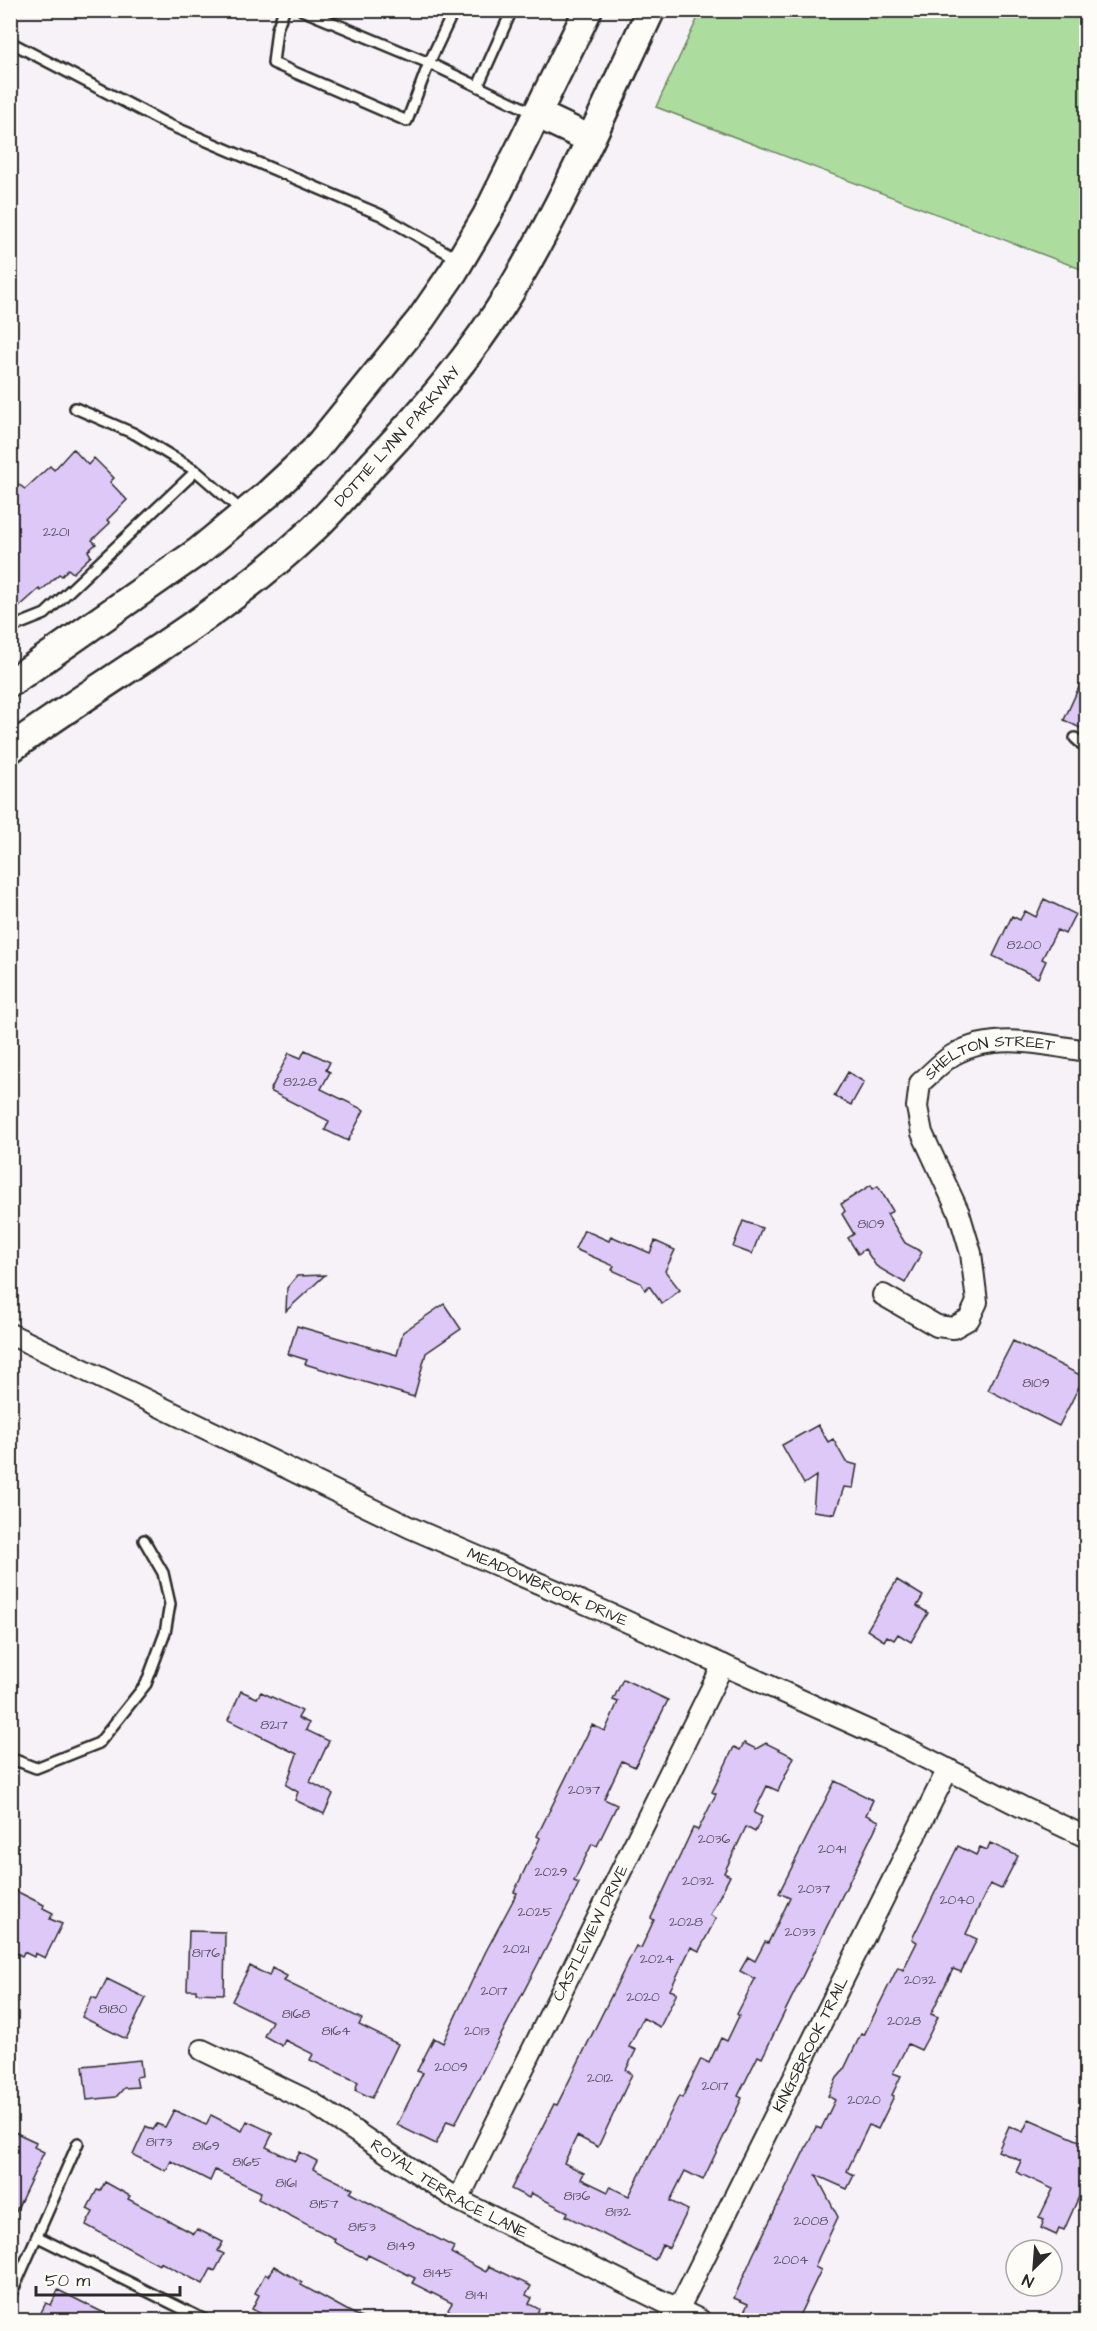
<svg xmlns="http://www.w3.org/2000/svg" width="1097" height="2331" font-family="'Architects Daughter',sans-serif">
	<style>
		.green { fill: #acdd9e; stroke: #6c8464; stroke-width: 1.5 }
		.building { fill: #dec8f8; stroke: #2b2b2b; stroke-width: 1.5 }
		.lines { fill: none; stroke-linecap: round; stroke-linejoin: round }
		.lane-casing { stroke: #2b2b2b; stroke-width: 14 }
		.street-casing { stroke: #2b2b2b; stroke-width: 24 }
		.secondary-casing { stroke: #2b2b2b; stroke-width: 32 }
		.lane { stroke: #fdfcf7; stroke-width: 9 }
		.street { stroke: #fdfcf7; stroke-width: 20 }
		.secondary { stroke: #fdfcf7; stroke-width: 27 }
		.labels { text-anchor: middle; dominant-baseline: central; stroke-width: 4.5; stroke-linejoin: round; paint-order: stroke }
		.number-label { font-size: 14px; fill: #58525e }
		.street-label { font-size: 16px; fill: #2b2b2b; stroke: #fdfcf7 }
	</style>
	<rect width="100%" height="100%" fill="#f7f2f7"/>
	<filter id="ink" filterUnits="userSpaceOnUse"><feTurbulence type="fractalNoise" baseFrequency=".0167" numOctaves="2"/><feDisplacementMap in="SourceGraphic" scale="12" xChannelSelector="R" yChannelSelector="G"/><feConvolveMatrix kernelMatrix="1 2 1 2 8 2 1 2 1" color-interpolation-filters="sRGB"/></filter>
	<g filter="url(#ink)">
		<path class="green" d="M701,11H1086V271L656,107Z"/>
		<path class="building" d="M73,449L88,465L94,458L114,478L110,482L127,500L107,520L110,523L92,540L96,544L88,551L91,556L73,573L68,569L62,576L59,574L41,591L39,589L19,607L10,598V492L18,484L25,489L50,466L54,470Z
			M1086,672V731L1064,720Z
			M1044,899L1075,914L1065,934L1057,930L1042,959L1046,961L1038,978L993,956L1012,916L1020,920L1025,911L1036,917Z
			M305,1050L330,1062L326,1070L330,1072L321,1089L364,1110L348,1141L325,1130L329,1121L270,1091L289,1053L301,1058Z
			M848,1072L864,1082L851,1105L834,1096Z
			M871,1185L873,1189L878,1186L893,1211L887,1214L905,1243L922,1252L905,1283L876,1266L865,1249L858,1254L848,1238L854,1234L842,1214L845,1211L841,1204Z
			M743,1221L762,1228L752,1254L733,1247Z
			M584,1230L609,1241L611,1236L650,1253L655,1241L675,1250L665,1271L680,1290L662,1304L649,1286L645,1290L641,1283L612,1270L614,1266L575,1249Z
			M325,1275L286,1311L287,1288L297,1276Z
			M444,1304L461,1329L426,1353L414,1397L305,1364L307,1360L288,1354L297,1326L397,1355L403,1332Z
			M1013,1341L1084,1377L1059,1426L988,1390Z
			M818,1425L828,1442L833,1439L846,1462L857,1465L853,1488L844,1487L835,1514L813,1511L816,1476L804,1484L782,1445Z
			M897,1580L923,1596L917,1606L928,1613L911,1642L898,1634L894,1640L887,1636L884,1641L867,1630Z
			M623,1679L668,1700L635,1767L622,1761L604,1799L617,1805L597,1846L592,1844L574,1881L579,1883L570,1902L455,2124L447,2121L436,2144L397,2125L423,2073L417,2071L434,2038L443,2043L485,1953L517,1893L514,1892L540,1838L537,1836L592,1725L605,1731L618,1702L613,1700Z
			M241,1691L257,1698L261,1692L302,1711L298,1718L309,1723L306,1730L329,1741L310,1782L333,1794L324,1814L295,1800L298,1792L286,1785L297,1754L228,1720Z
			M744,1743L756,1749L766,1743L794,1757L778,1791L767,1786L754,1813L762,1817L755,1832L746,1827L724,1873L730,1876L710,1915L716,1918L699,1951L691,1947L670,1990L677,1993L660,2027L643,2018L629,2047L636,2050L626,2070L632,2074L598,2147L577,2136L564,2163L584,2173L581,2179L608,2192L610,2187L629,2196L679,2096L682,2098L701,2059L709,2063L721,2038L727,2041L739,2016L737,2014L755,1979L740,1971L748,1957L755,1961L765,1942L768,1943L790,1898L779,1893L835,1781L873,1800L866,1815L879,1821L762,2058L758,2056L738,2096L742,2098L703,2180L685,2171L670,2201L688,2210L669,2248L662,2245L655,2260L566,2216L568,2212L531,2193L529,2198L511,2189L554,2104L557,2105L636,1946L641,1948L654,1920L651,1918L693,1828L698,1830L716,1794L712,1792L734,1747L740,1750Z
			M990,1843L1018,1856L1001,1889L990,1884L966,1934L977,1939L961,1972L953,1969L931,2014L938,2017L928,2037L921,2050L908,2044L893,2073L901,2076L892,2095L894,2096L878,2129L869,2125L847,2171L854,2175L847,2189L816,2175L838,2217L819,2257L815,2267L821,2270L797,2320H762L744,2312L748,2304L734,2298L753,2255L816,2127L821,2129L835,2100L828,2096L837,2078L843,2071L861,2034L864,2035L898,1967L903,1970L917,1942L912,1939L958,1846L976,1855L980,1847L987,1850Z
			M16,1891L44,1905L43,1908L53,1913L50,1919L62,1924L45,1958L35,1953L34,1957L24,1952L22,1956L10,1950V1903Z
			M189,1931L225,1932L224,1994L196,1993V1990H187Z
			M250,1966L269,1976L272,1968L287,1976L284,1981L362,2019L359,2025L398,2044L372,2098L355,2090L358,2082L310,2060L313,2054L285,2040L282,2046L264,2036L272,2021L232,2001Z
			M107,1979L146,1998L126,2039L82,2017L92,1997L97,1999Z
			M140,2060L142,2076L136,2077L138,2087L124,2088L116,2097L87,2100L83,2066Z
			M174,2110L206,2125L211,2115L242,2131L247,2121L273,2133L266,2147L295,2161L300,2152L317,2161L313,2169L353,2189L350,2193L454,2247L451,2253L486,2272L489,2266L531,2286L526,2295L532,2298L529,2304L539,2309L534,2320H469L448,2310L452,2303L412,2283L415,2278L368,2255L366,2259L334,2242L335,2239L258,2199L261,2192L215,2170L210,2181L171,2161L166,2171L133,2155L146,2126L153,2130L157,2124L165,2127Z
			M1029,2119L1086,2144V2192L1082,2190L1064,2230L1059,2228L1056,2235L1041,2228L1044,2220L1039,2218L1053,2189L1016,2172L1021,2161L998,2151L1009,2126L1023,2132Z
			M10,2130L36,2142L34,2147L44,2152L10,2224Z
			M105,2182L130,2196L128,2199L194,2234L197,2229L223,2242L218,2251L224,2254L215,2271L211,2269L203,2284L160,2262L159,2265L86,2225L93,2212L87,2209L97,2190L100,2191Z
			M274,2266L302,2283L301,2285L365,2320H272L252,2309L259,2295L255,2293L265,2274L268,2276Z
			M58,2290L118,2320H37L46,2303L51,2305Z"/>
		<g class="lines">
			<g class="lane-casing">
				<path id="lane" d="M284,10L277,29L273,63L407,121L429,63L302,10
					M454,10L429,63L534,113
					M10,42L167,124L381,215L458,259
					M478,86L512,10
					M75,408L135,434L196,471
					M10,628L45,614L196,471L243,512
					M1075,738L1086,748
					M10,1758L36,1768L99,1743L146,1684L165,1633L170,1604L163,1573L144,1540
					M38,2237L205,2320
					M10,2297L78,2143"/>
			</g>
			<g class="street-casing">
				<g id="street">
					<path id="s1" d="M883,1295L937,1326L953,1328L969,1319L977,1302L971,1253L959,1213L922,1133L917,1107L920,1083C931,1074 941,1062 953,1055C993,1031 1043,1044 1086,1051"/>
					<path id="s2" d="M10,1334L409,1527L610,1614L896,1743L1022,1807L1086,1837"/>
					<path id="s3" d="M202,2050L311,2102L458,2200L700,2320"/>
					<path id="s4" d="M458,2200L723,1665"/>
					<path id="s5" d="M673,2320L948,1769"/>
				</g>
			</g>
			<g class="secondary-casing">
				<g id="secondary">
					<path d="M537,114L590,139"/>
					<path d="M10,683L199,551L268,494L313,452L421,319L454,271L487,215L588,10"/>
					<path id="s6" d="M10,749C110,676 221,617 311,531C333,511 352,487 372,465C425,409 472,355 512,289C565,200 607,104 651,10"/>
				</g>
			</g>
			<use href="#lane" class="lane"/>
			<use href="#street" class="street"/>
			<use href="#secondary" class="secondary"/>
		</g>
	</g>
	<g class="labels">
		<g class="number-label">
			<text x="56" y="532">2201</text>
			<text x="1024" y="945">8200</text>
			<text x="300" y="1082">8228</text>
			<text x="871" y="1224">8109</text>
			<text x="1036" y="1383">8109</text>
			<text x="274" y="1725">8217</text>
			<text x="584" y="1790">2037</text>
			<text x="714" y="1839">2036</text>
			<text x="832" y="1849">2041</text>
			<text x="551" y="1872">2029</text>
			<text x="698" y="1881">2032</text>
			<text x="814" y="1889">2037</text>
			<text x="957" y="1900">2040</text>
			<text x="535" y="1912">2025</text>
			<text x="686" y="1922">2028</text>
			<text x="800" y="1932">2033</text>
			<text x="516" y="1949">2021</text>
			<text x="206" y="1953">8176</text>
			<text x="657" y="1959">2024</text>
			<text x="920" y="1980">2032</text>
			<text x="494" y="1991">2017</text>
			<text x="643" y="1997">2020</text>
			<text x="113" y="2009">8180</text>
			<text x="296" y="2014">8168</text>
			<text x="904" y="2021">2028</text>
			<text x="336" y="2031">8164</text>
			<text x="477" y="2031">2013</text>
			<text x="451" y="2067">2009</text>
			<text x="600" y="2078">2012</text>
			<text x="715" y="2086">2017</text>
			<text x="864" y="2100">2020</text>
			<text x="159" y="2142">8173</text>
			<text x="206" y="2146">8169</text>
			<text x="247" y="2162">8165</text>
			<text x="286" y="2183">8161</text>
			<text x="577" y="2196">8136</text>
			<text x="324" y="2204">8157</text>
			<text x="618" y="2212">8132</text>
			<text x="811" y="2221">2008</text>
			<text x="362" y="2227">8153</text>
			<text x="401" y="2246">8149</text>
			<text x="791" y="2260">2004</text>
			<text x="438" y="2273">8145</text>
			<text x="476" y="2295">8141</text>
		</g>
		<g class="street-label">
			<text stroke="none"><textPath href="#s6" startOffset="500">DOTTIE LYNN PARKWAY</textPath></text>
			<text stroke="none"><textPath href="#s1" startOffset="424">SHELTON STREET</textPath></text>
			<text stroke="none"><textPath href="#s2" startOffset="594">MEADOWBROOK DRIVE</textPath></text>
			<text stroke="none"><textPath href="#s4" startOffset="298">CASTLEVIEW DRIVE</textPath></text>
			<text stroke="none"><textPath href="#s5" startOffset="308">KINGSBROOK TRAIL</textPath></text>
			<text stroke="none"><textPath href="#s3" startOffset="284">ROYAL TERRACE LANE</textPath></text>
		</g>
	</g>
	<rect width="1097" height="2331" fill="none" stroke="#fdfcf7" stroke-width="36"/>
	<rect x="18" y="18" width="1061" height="2295" fill="none" stroke="#2b2b2b" stroke-width="2" filter="url(#ink)"/>
	<g transform="translate(1034 2268) rotate(205)"><circle r="28" fill="#fdfcf7" stroke="#a9a8a5" stroke-width="1.5"/>
	<path d="M0-4.5L10 22L0 15L-10 22Z" fill="#2b2b2b"/>
	<text y="-9" font-size="16" font-weight="bold" text-anchor="middle" fill="#2b2b2b">N</text>
	</g>
	<path d="M36 2286v9h144v-9" fill="none" stroke="#2b2b2b" stroke-width="3"/>
	<text x="45" y="2286" font-size="18" fill="#2b2b2b" stroke="#fdfcf7" stroke-width="4.5" paint-order="stroke">50 m</text>
</svg>
